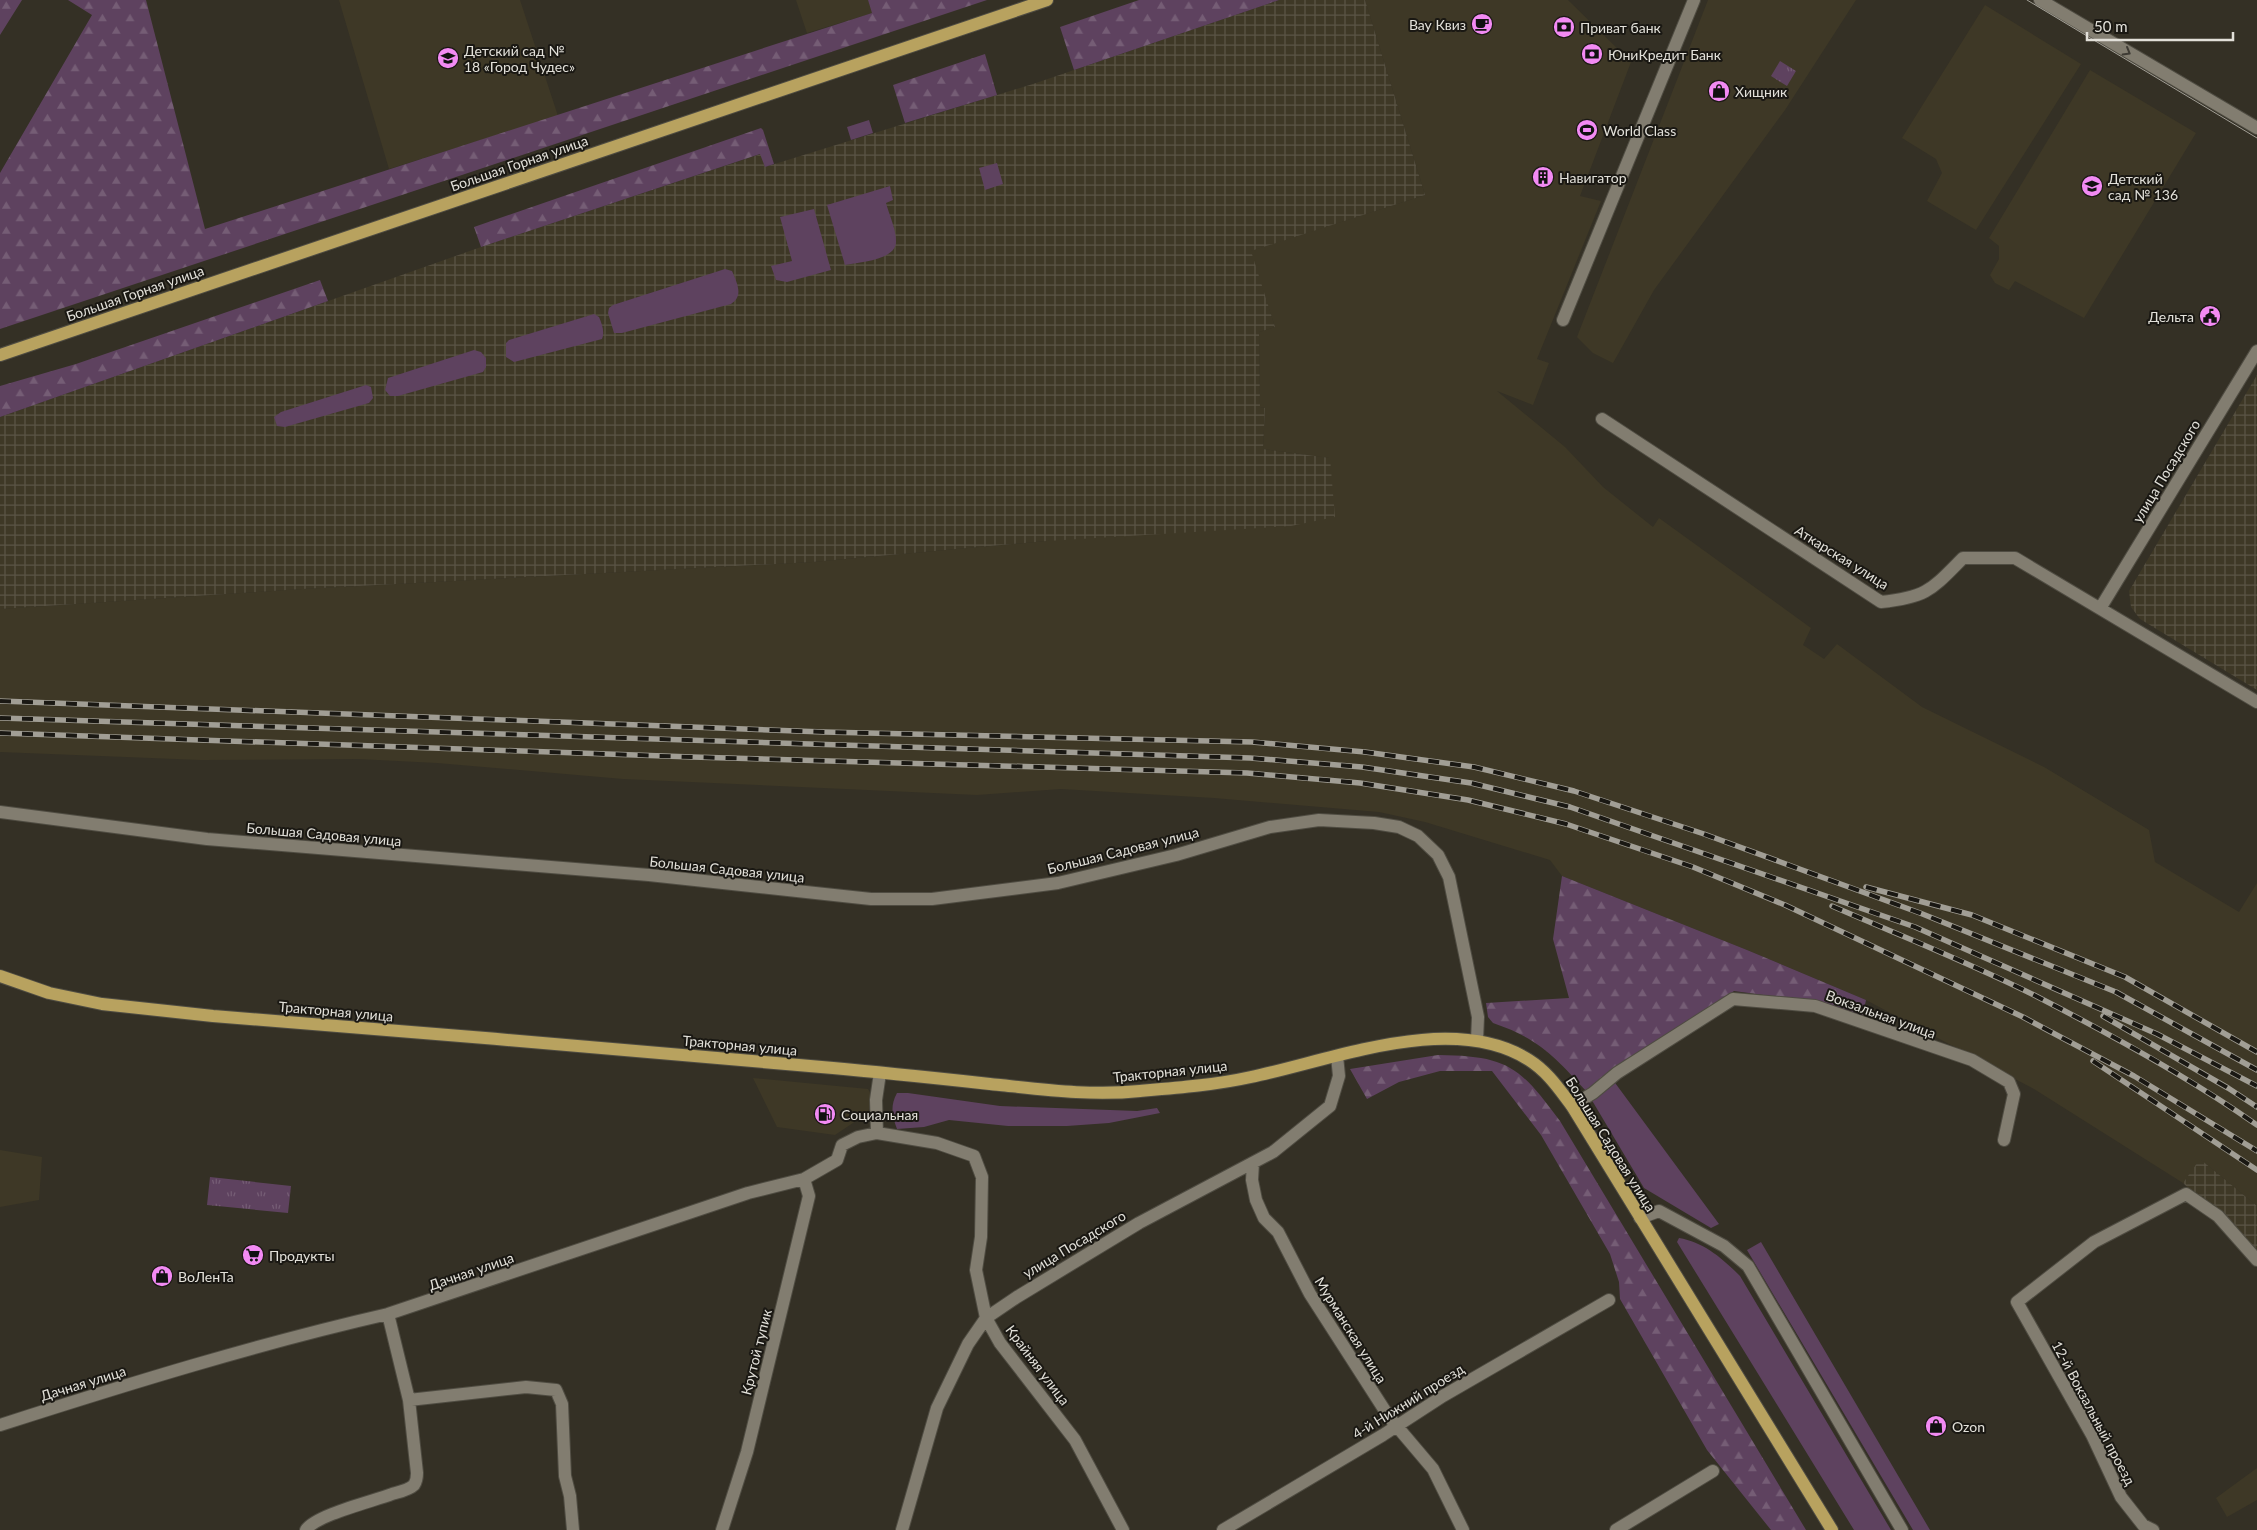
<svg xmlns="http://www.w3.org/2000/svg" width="2257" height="1530" font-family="Lato,sans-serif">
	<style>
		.built { fill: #3e3826 }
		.industrial { fill: url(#industrial-grid) }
		.green { fill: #5e425f }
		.forest { fill: url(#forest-firs) }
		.park { fill: url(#park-tufts) }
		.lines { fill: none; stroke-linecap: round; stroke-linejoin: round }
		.street-casing { stroke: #4f4c42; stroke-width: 14 }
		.secondary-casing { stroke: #4f4c42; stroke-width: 14 }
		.primary-casing { stroke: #4f4c42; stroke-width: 14 }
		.street { stroke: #827d70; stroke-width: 12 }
		.secondary { stroke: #827d70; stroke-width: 12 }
		.primary { stroke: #b8a25f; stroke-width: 12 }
		.tram { stroke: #a19e95; stroke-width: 1 }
		.rail-casing { stroke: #a19e95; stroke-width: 5.5 }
		.rail { stroke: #1a1813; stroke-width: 4; stroke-dasharray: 11; stroke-linecap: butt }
		.oneway { stroke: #3e3b34 }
		.labels { text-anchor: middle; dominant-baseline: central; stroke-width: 4; stroke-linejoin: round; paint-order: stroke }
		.poi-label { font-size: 14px; fill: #e2e0d9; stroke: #1a1813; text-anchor: start }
		.street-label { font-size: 14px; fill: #e2e0d9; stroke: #1a1813 }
	</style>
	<defs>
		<pattern id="industrial-grid" width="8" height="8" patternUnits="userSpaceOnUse" patternTransform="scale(1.25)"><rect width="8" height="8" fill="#3e3826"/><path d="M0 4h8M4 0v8" fill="none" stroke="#5a5445"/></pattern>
		<pattern id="forest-firs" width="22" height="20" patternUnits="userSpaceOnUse" patternTransform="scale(1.25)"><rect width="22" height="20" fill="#5e425f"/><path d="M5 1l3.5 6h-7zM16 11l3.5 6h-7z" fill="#755d75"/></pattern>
		<pattern id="park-tufts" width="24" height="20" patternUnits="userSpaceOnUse" patternTransform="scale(1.25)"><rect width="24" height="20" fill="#5e425f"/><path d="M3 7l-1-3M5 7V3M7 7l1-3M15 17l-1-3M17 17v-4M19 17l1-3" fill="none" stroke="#755d75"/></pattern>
	</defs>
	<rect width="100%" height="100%" fill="#343025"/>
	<path class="built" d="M339,0H520L558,116L389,169Z
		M796,0H868L873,13L807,33Z
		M1365,0H1568L1631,62L1580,196L1601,201L1537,359L1549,363L1533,405L1497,391L1565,447L1603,487L1653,527L1659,518L1811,628L1803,645L1824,659L1837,644L1922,707L2044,767L2149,830L2155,862L2239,912L2257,883V1206L2201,1160L2183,1183L2034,1089L1866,1000L1747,950L1562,876L1550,860L1425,822L1379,812L1214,798L1061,789L977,795L623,779L437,763L358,759L201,760L0,752V609L302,589L812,562L1047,541L1329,458L1263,449L1265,408L1260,407L1259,332L1275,327L1250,251L1425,195Z
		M1708,0H1856L1785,110L1654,290L1613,363L1593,353L1577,337Z
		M1985,5L2081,64L1976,230L1927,201L1942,173L1936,159L1902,138Z
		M2090,70L2196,133L2084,318L2015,281L2009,290L1995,283L1990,275L1999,259V246L1989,238Z
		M753,1078L868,1089L872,1096L868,1113L835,1135L777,1127Z
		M0,1150L42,1157L39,1200L0,1207Z
		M2257,1468V1500L2227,1517L2216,1498Z"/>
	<path class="industrial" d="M1279,0H1365L1425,195L1251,251L1275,327L1259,332L1260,407L1265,408L1263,449L1330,458L1335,517L1291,526L1047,541L812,562L302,589L0,609V417L481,247L761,154L765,167L1036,83Z
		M2257,375V690L2140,619L2131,607L2129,591Z
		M2200,1159L2257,1206V1252L2183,1183Z"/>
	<path class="green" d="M869,120L873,133L851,140L847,127Z
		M997,163L1003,184L985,190L979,168Z
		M890,186L893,200L886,203C889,214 896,229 896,241C897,260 860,262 845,265L827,205Z
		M814,209L831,270L787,282L776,280L771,266L792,261L780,217Z
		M725,269L732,271C737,283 744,296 731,304L622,333H614L608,313L609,308L613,305Z
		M594,314L599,317C602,324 605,332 602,339L514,362L506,357V343L509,340Z
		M474,350L481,352L486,358V367L483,372L398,396H390L385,390L388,378Z
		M366,385L371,387L373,398L369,403L285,427L277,426L274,417L281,412Z
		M1610,1076L1719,1224L1711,1228L1644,1188L1587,1092Z
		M897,1093H908L1000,1106L1137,1111L1157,1108L1160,1113L1109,1123L1067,1126H1008L949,1120L924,1127L897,1129C892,1116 890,1106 897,1093Z
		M1679,1238C1704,1242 1723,1259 1740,1276L1891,1530H1854L1677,1242Z
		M1761,1242L1930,1530H1913L1747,1250Z"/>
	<path class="forest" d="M0,0H22L0,35Z
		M68,0H146L205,229L872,13L868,0H987L0,329V173L92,15Z
		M1139,0H1279L1074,70L1060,27Z
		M985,54L997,95L905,123L893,85Z
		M761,128L763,130L774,164L765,167L760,154L481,247L474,227Z
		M320,280L328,301L0,417V386L76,364Z
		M1562,876L1747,950L1866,1000L1862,1018L1815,1002L1734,991L1587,1092C1555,1057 1540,1039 1493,1023L1488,1017L1486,1003L1569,998L1553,939Z
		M1438,1055C1508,1056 1519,1066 1560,1121L1806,1530H1771L1707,1450L1620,1299L1619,1282L1610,1254L1541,1135L1492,1071H1440L1399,1082L1367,1099L1350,1069Z"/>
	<path class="park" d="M1780,61L1796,71L1787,86L1771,76Z
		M210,1177L291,1186L288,1213L207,1205Z"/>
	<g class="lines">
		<g class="street-casing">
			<path id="street" d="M1563,320L1694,0
				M1602,419L1881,602C1928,597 1932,589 1963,558H2015L2257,702
				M2101,607L2257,351
				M0,812L207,839L649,875L871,899H932L1058,883L1176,855L1270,827L1319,820L1374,823L1399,827L1418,836L1438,855L1449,877L1478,1017L1477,1040
				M1572,1106L1593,1093L1617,1073L1733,999L1815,1006L1972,1060L2009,1082L2014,1094L2004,1140
				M877,1133L937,1143L974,1156L982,1177L981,1237L976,1270L986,1318L1000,1343L1075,1440L1123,1530
				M1253,1163L1252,1180L1256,1200L1264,1218L1278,1232L1310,1294L1389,1417L1433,1469L1463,1530
				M1640,1218L1659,1211L1724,1246L1748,1266L1902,1530
				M409,1400L526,1387L556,1390L562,1404L565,1476L570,1496L573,1530
				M0,1425C128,1384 257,1344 388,1314L748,1193L804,1179L837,1160L842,1145L858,1137L877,1133L876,1100L880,1073
				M306,1530C315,1515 374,1501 392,1494C399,1492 409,1490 414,1485C416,1482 417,1476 417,1473L409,1400L388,1314
				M722,1530L747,1452L809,1196L804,1179
				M902,1530L937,1408L968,1344L986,1318L1017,1297L1139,1223L1273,1152L1330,1106L1339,1076L1337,1056
				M1223,1530L1383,1435L1443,1396L1609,1300
				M1616,1530L1713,1471
				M2153,1530L2143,1525L2121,1497L2092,1435L2017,1302L2094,1242L2186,1194L2218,1216L2257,1260"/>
		</g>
		<g class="secondary-casing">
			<path id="secondary" d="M2040,0L2257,128"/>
		</g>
		<g class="primary-casing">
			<path id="primary" d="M0,355L1047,0
				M0,976L49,993L102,1004L213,1016C420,1032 626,1050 833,1068C889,1073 944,1079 1000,1085C1047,1090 1093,1096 1140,1091C1176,1088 1215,1085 1251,1077C1333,1060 1452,1011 1529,1060C1548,1072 1559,1089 1572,1106L1832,1530"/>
		</g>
		<use href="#street" class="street"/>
		<use href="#secondary" class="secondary"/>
		<use href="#primary" class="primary"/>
		<path class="tram" d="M2027,0L2257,138"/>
		<g class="rail-casing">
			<path id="rail" d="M0,701L824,732L1252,742L1365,752L1474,767L1574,791L1704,834L1920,913L2116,992L2257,1070
				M0,718L1250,758L1362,767L1471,783L1570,807L1915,927L2157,1034L2257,1086
				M0,733L692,757L1247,773L1360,783L1468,800L1566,824L1693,867L1785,905L2023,1017L2134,1076L2257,1151
				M1866,887L1972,915L2125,977L2257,1052
				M1832,906C1899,935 1968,962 2034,995C2110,1034 2187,1076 2257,1125
				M2103,1016L2228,1088L2257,1107
				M2093,1061L2257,1170"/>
		</g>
		<use href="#rail" class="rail"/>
	</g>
	<defs><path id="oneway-chevron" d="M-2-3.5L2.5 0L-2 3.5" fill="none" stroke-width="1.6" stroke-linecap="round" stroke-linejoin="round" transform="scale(1.25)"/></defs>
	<use class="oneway" href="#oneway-chevron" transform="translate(2127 52) rotate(30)"/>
	<defs>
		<g id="cafe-disc" transform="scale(1.125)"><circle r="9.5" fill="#f28af3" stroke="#1a1813"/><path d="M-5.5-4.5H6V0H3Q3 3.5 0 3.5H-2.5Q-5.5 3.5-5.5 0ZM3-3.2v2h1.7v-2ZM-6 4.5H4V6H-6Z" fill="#111"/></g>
		<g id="bank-disc" transform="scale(1.125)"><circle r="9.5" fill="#f28af3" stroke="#1a1813"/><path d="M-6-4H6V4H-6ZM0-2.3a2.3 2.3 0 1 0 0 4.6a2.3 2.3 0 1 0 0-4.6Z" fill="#111"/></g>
		<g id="school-disc" transform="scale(1.125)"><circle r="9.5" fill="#f28af3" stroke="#1a1813"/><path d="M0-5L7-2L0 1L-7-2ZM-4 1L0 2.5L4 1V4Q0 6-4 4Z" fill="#111"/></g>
		<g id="shop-disc" transform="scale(1.125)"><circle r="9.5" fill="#f28af3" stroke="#1a1813"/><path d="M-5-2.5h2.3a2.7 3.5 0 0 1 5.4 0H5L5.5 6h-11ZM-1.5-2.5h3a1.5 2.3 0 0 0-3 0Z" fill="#111"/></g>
		<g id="stadium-disc" transform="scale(1.125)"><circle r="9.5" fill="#f28af3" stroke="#1a1813"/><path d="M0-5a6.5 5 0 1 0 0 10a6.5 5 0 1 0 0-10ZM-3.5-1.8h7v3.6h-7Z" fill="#111"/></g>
		<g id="building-disc" transform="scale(1.125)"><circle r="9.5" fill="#f28af3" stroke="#1a1813"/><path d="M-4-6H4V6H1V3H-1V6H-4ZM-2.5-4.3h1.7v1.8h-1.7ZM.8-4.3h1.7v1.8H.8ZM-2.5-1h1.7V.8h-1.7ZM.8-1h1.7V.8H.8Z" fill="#111"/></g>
		<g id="civic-disc" transform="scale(1.125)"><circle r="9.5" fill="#f28af3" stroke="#1a1813"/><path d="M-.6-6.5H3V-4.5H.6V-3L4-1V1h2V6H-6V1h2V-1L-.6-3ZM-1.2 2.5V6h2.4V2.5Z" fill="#111"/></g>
		<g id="fuel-disc" transform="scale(1.125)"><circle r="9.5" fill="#f28af3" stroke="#1a1813"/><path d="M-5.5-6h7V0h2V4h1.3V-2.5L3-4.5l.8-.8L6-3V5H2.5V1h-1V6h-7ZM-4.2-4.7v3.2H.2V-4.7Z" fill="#111"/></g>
		<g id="supermarket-disc" transform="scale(1.125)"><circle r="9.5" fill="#f28af3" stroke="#1a1813"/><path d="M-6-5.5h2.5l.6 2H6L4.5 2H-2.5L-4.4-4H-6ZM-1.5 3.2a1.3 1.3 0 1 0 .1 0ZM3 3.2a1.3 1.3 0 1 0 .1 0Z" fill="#111"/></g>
	</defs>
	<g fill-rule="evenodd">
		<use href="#cafe-disc" x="1482" y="24"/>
		<use href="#bank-disc" x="1564" y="27"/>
		<use href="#bank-disc" x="1592" y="54"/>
		<use href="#school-disc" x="448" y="58"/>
		<use href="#shop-disc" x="1719" y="91"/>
		<use href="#stadium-disc" x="1587" y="130"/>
		<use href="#building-disc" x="1543" y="177"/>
		<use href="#school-disc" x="2092" y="186"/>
		<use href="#civic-disc" x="2210" y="316"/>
		<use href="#fuel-disc" x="825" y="1114"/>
		<use href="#supermarket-disc" x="253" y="1255"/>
		<use href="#shop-disc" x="162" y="1276"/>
		<use href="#shop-disc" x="1936" y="1426"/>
	</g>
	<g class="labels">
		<g class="poi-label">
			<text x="1466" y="24" text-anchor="end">Вау Квиз</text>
			<text x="1580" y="27">Приват банк</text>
			<text x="464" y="50">Детский сад №<tspan x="464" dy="16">18 «Город Чудес»</tspan></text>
			<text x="1608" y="54">ЮниКредит Банк</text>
			<text x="1735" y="91">Хищник</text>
			<text x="1603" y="130">World Class</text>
			<text x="1559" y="177">Навигатор</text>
			<text x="2108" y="178">Детский<tspan x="2108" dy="16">сад № 136</tspan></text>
			<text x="2194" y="316" text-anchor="end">Дельта</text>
			<text x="841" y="1114">Социальная</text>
			<text x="269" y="1255">Продукты</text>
			<text x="178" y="1276">ВоЛенТа</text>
			<text x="1952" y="1426">Ozon</text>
		</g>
		<g class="street-label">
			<text transform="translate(519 163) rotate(-19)">Большая Горная улица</text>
			<text transform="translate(135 293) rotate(-19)">Большая Горная улица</text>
			<text transform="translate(2166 471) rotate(-59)">улица Посадского</text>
			<text transform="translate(1842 557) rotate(32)">Аткарская улица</text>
			<text transform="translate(324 834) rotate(5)">Большая Садовая улица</text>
			<text transform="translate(1123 850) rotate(-14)">Большая Садовая улица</text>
			<text transform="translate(727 869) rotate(6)">Большая Садовая улица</text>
			<text transform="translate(336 1011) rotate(5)">Тракторная улица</text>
			<text transform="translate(1881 1014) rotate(20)">Вокзальная улица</text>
			<text transform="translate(740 1045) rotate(5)">Тракторная улица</text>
			<text transform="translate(1170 1071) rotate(-6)">Тракторная улица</text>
			<text transform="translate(1611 1144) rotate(58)">Большая Садовая улица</text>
			<text transform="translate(1074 1244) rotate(-31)">улица Посадского</text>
			<text transform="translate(471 1271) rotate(-19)">Дачная улица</text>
			<text transform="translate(1351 1330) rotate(58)">Мурманская улица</text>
			<text transform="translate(756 1352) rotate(-76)">Крутой тупик</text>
			<text transform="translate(1038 1365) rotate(53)">Крайняя улица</text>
			<text transform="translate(83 1383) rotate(-17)">Дачная улица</text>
			<text transform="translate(1408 1401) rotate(-32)">4-й Нижний проезд</text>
			<text transform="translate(2094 1413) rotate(62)">12-й Вокзальный проезд</text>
		</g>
	</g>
	<path d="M2087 32v8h146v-8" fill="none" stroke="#e2e0d9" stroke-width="2.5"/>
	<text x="2094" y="32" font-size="15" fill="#e2e0d9" stroke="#1a1813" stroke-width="4" paint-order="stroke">50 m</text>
</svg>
